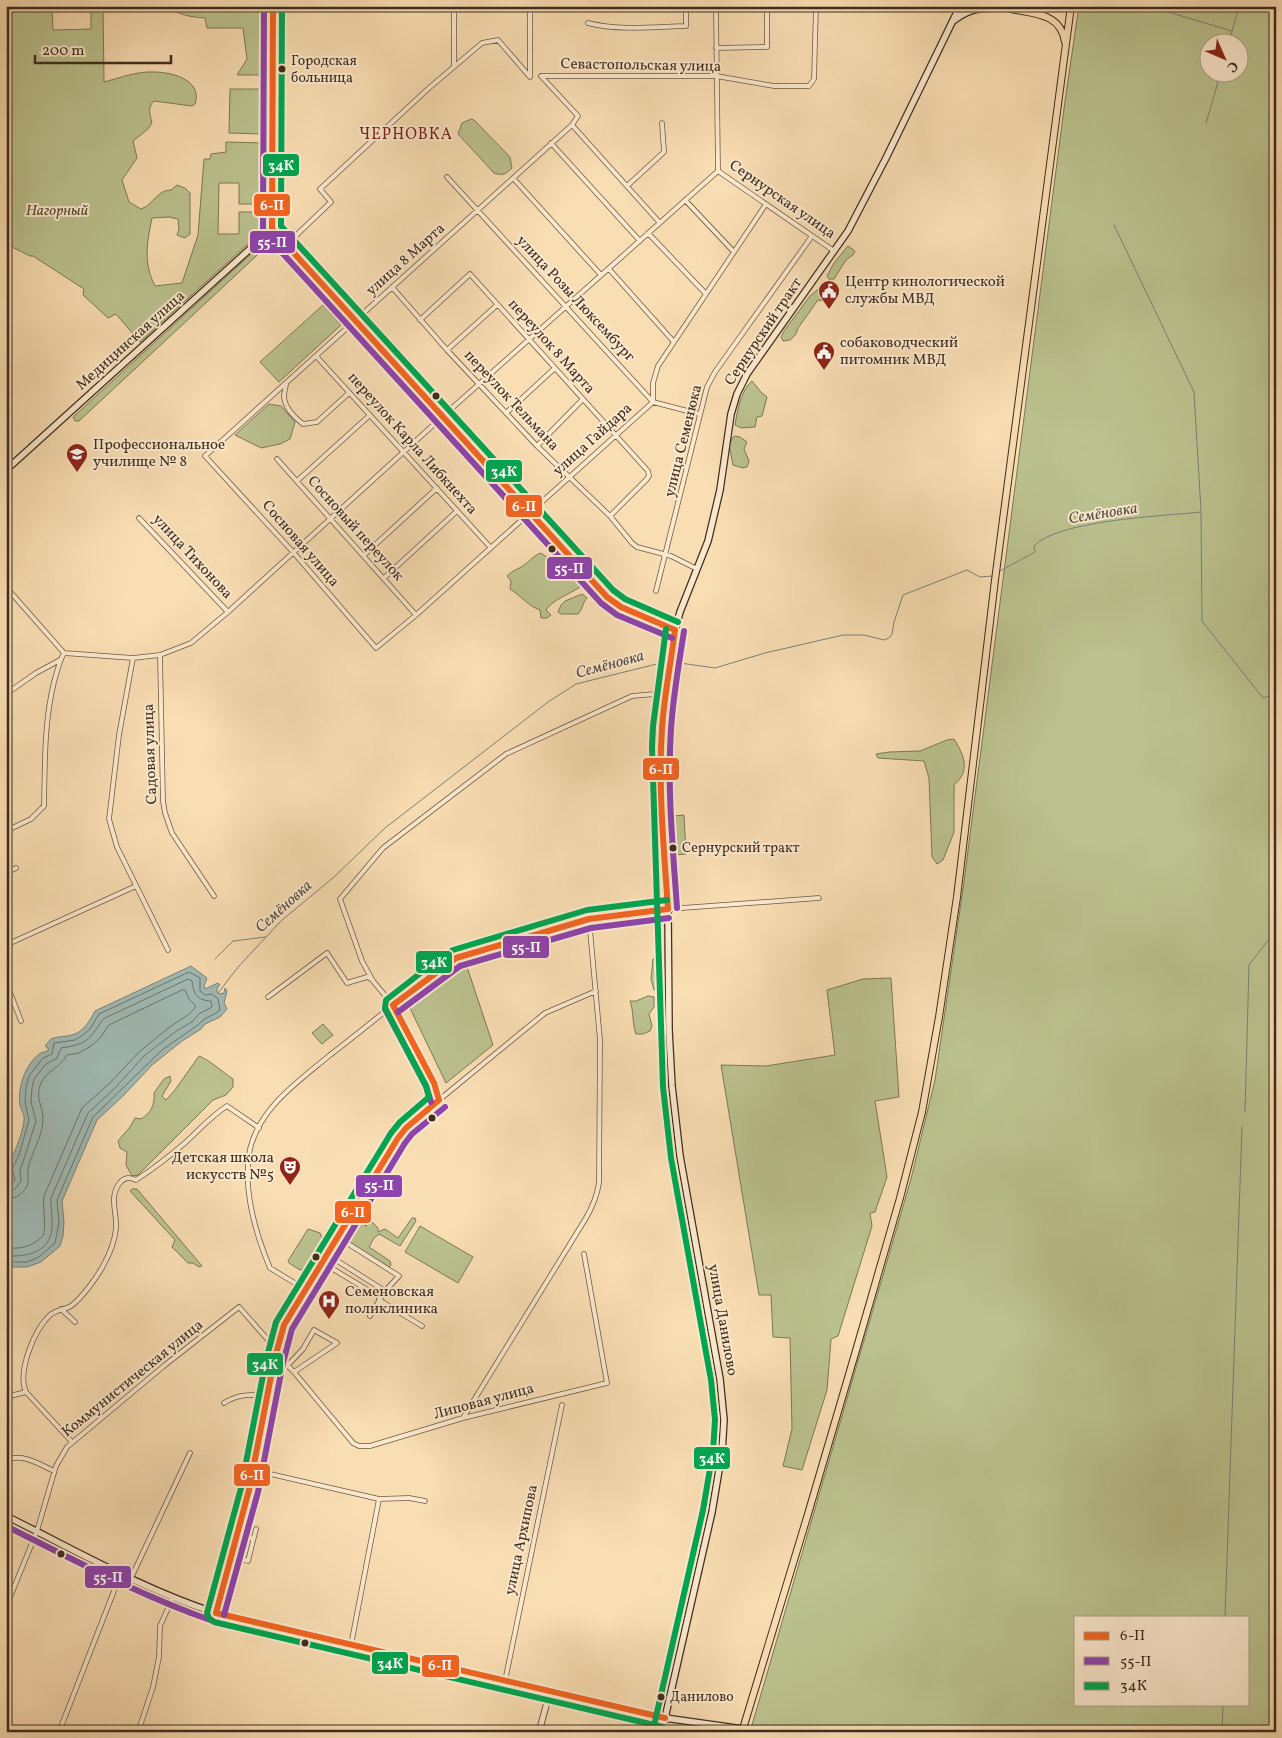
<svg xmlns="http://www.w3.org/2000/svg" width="1282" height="1738" font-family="Vollkorn,serif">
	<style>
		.green { fill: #bbc28f; stroke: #7c7858; fill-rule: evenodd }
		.water { fill: #a0bab5; stroke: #798279 }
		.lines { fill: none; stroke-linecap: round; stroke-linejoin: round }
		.shore { stroke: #6f746a; stroke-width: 1 }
		.stream { stroke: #798279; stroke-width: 1 }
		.minor-casing { stroke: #6d5945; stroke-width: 5.5 }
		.tertiary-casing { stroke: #6d5945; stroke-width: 7 }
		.secondary-casing { stroke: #3e2d20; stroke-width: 8 }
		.primary-casing { stroke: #3e2d20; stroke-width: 8 }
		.minor { stroke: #fbe9ce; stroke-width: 4 }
		.tertiary { stroke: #fbe9ce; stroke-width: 5 }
		.secondary { stroke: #fbe9ce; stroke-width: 5.5 }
		.primary { stroke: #f9ddb3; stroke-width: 6 }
		.bus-1-casing { stroke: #fbe9ce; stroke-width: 10 }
		.bus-2-casing { stroke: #fbe9ce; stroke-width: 10 }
		.bus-3-casing { stroke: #fbe9ce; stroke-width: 10 }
		.bus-1 { stroke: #f26522; stroke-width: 6 }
		.bus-2 { stroke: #8e44ad; stroke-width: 6 }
		.bus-3 { stroke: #00a651; stroke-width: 6 }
		.bus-dot { fill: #3e2d20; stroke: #fbe9ce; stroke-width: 2 }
		.labels { text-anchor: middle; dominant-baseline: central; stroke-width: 4; stroke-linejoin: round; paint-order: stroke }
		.bus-label { font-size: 14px; fill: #3e2d20; stroke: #fbe9ce; text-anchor: start }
		.street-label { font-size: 15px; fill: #3e2d20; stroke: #fbe9ce }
		.park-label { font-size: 15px; font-style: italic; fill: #574b36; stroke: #fbe9ce }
		.poi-label { font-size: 15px; fill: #3e2d20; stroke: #fbe9ce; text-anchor: start }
		.neighbourhood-label { font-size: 16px; letter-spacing: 1px; fill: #7a1f14; stroke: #fbe9ce }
		.water-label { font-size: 16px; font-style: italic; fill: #565045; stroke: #fbe9ce }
		.line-badge { stroke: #fbe9ce; stroke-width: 2 }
		.badge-label { font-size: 14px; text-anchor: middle; font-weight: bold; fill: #fff }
	</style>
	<rect width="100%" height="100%" fill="#f9ddb3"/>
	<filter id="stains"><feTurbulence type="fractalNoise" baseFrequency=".004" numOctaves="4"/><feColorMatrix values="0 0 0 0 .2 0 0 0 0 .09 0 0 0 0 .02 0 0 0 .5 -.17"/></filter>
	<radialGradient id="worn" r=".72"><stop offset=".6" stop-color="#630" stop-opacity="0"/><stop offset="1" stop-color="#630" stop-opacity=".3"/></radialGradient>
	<path class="green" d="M6,6H52L53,30L91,29V6H103L104,82C119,78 138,71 154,72C172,72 203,80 195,104L192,106L154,101C147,108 150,114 152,123L148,129L133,141L137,158L122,180L129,202L141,209C153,205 157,190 171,190L177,185L185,188L190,193V234L185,238L177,235L179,229L178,219L169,217L152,218C147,242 143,263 155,286L182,283L198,235L204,159H210L211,154L226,152V142L263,143L262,204H239V183H219L218,234H239V212H262V231L140,342L116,314L108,318L83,295L84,289L33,256H30L6,244Z
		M166,6H262L263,75H237L247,59L243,28H207L205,18C191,17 178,15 166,6Z
		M1079,6H1276V1732H750L911,1179L935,1080L963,889L1065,101ZM1210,42H1240V72H1210ZM1076,1617H1248V1704H1076Z
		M230,89H263V134L229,133Z
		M471,119L474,120L510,157L512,168C506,174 503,176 494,173L458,134L462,123Z
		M263,243H267V246L79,421H75L73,417Z
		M848,246L855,251L853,255L846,260L834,279H829L827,276L834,263Z
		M822,286L826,288V295L824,301L818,300L798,328L796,334L790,340L783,341L781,337L784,331L810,296Z
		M323,305L341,325L279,382L260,362Z
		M752,381L761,392L767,397L762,416L757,417L755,427L741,428L735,425C737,412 741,390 752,381Z
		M269,404L281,406L295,422L290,439L280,444L261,448L235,435Z
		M735,436L740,437L747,442L744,449L749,461L747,467L743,468L733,465L729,445L733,437Z
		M541,553L548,558L557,557L563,562L579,577L580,587C570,594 552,600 546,610L551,615L547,618H541L540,610C528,606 520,595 510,589L511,581L507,576C513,570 519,569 524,565C531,560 533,556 541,553Z
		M582,594L587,598C582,603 583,609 578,614H561L558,612L561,605L565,601Z
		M954,739C964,755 971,771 954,785V832L943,860L937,864L932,857L929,778L924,761L878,758L876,754L889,752L920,751L947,740Z
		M684,815L686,854L675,855L673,816Z
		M653,959L657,960L659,987L654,990L651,979Z
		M465,961L493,1045L446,1083L408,1004Z
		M891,978L899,1097L875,1101L887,1177L875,1212L870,1213L872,1226L838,1336L831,1339L827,1390L802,1470L783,1466L792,1429L790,1338L773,1337L771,1295H759L721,1065L766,1066L835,1055L827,990L863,979Z
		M648,996L654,997V1007L649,1014L652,1026L650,1031L643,1034H636C632,1024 634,1012 630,1001H636Z
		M323,1024L333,1035L322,1044L312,1033Z
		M199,1056C211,1061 221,1071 233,1079V1087L226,1095L213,1100L138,1175L132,1176L126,1165L127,1152L120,1148L118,1141L130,1127L135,1118L141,1119C151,1113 155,1105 154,1093L164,1079L170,1076L171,1081L162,1096L166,1100L175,1090Z
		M132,1189H137L202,1266L199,1267L193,1263H188L172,1247L175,1240L130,1191Z
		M368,1218L378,1228V1232L385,1229L398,1238L412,1218H415L416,1221L400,1246L379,1234L374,1238L369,1247L390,1261L391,1265L389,1267L347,1241V1239H350C356,1235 357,1229 362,1224L367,1226L365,1223V1219Z
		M420,1226L473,1257L458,1283L405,1252Z
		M308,1229L320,1233L323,1240L306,1268L300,1270L289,1263L288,1261Z"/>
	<path class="water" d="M191,966L207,978L204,986L205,989L218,983L220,985L217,988V992L220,994L224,993L225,988L227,991L224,1003L227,1009L220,1017L205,1024L201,1029L182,1041L152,1065L123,1096L97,1120L62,1201L64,1222L63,1236L60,1246L41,1262L27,1267H6V1182L10,1178L6,1166C13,1160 24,1129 24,1120C25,1115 21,1110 20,1105C17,1088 26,1062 41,1053C43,1052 46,1052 48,1051V1048L45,1046L51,1039C58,1036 65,1037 72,1035C84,1032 90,1020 95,1011Z"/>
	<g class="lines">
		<path class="shore" d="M6,1185L11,1184L15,1180L12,1169L19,1155L29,1120L25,1103L26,1087L29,1076L43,1058L52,1054L54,1043L75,1040L83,1035L90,1029L99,1014L189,972L200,978V991L205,995L212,994L218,999L220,1010L216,1013L203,1020L198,1025L162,1050L93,1117L57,1200L59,1223L55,1243L39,1257L27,1262H6
			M6,1192L15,1189L21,1181L20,1170L25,1156L36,1121L31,1102L32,1088L34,1079L46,1064L57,1058L61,1048C86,1044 89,1041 103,1019L188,979L192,981C194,994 196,1000 211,1001L212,1007L199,1014L193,1021L175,1032L144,1056L115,1088L88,1113L51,1198C50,1207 53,1216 52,1225C52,1252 28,1257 6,1256
			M6,1199C15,1199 21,1195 26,1188C30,1182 27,1176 28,1169C31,1153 42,1138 43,1121C44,1107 34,1098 41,1083C47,1070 60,1068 67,1055L79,1053L91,1046L100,1038L109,1025L182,990H185L189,999L195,1005V1008L188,1015L171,1026L139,1052L110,1083L82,1108L44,1196C42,1209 47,1223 43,1236C31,1247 22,1249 6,1248"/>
		<path class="stream" d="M1148,6L1232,31
			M1229,42L1239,6
			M1206,123L1221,72
			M1114,225L1194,392L1201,511
			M1000,571L1035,552L1034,546C1058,520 1164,516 1201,512L1202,621L1263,698L1276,694
			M673,662L715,668L765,653L843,635H864L884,640L889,638L892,634L894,622L903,595L967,570L980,577L992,576
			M215,959L233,941L266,937
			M218,993L239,966L281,921L334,877L385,828L548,702L576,684L669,661
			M1245,1112L1249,965L1276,930
			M1225,1617L1242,1127
			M1222,1732L1223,1704"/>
		<g class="minor-casing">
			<path id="minor" d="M454,6V66
				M530,6V77
				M716,6L718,171L834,251
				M588,23C619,31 654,27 686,26V6
				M716,48L767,47V6
				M541,76L578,116L572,125L205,456L293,552L376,648L416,615L653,402V383L658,366L766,204
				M541,76H716L774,86H809L814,79L816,6
				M572,125L660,223
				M551,143L640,241
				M447,177L653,402L699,414
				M513,178L601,275
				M627,186L664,152L662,123
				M685,200L734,252
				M648,233L706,294
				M286,245L331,202L320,189L429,88L482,43L498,40L530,77
				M609,269L674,342
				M392,287L447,350L537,446L610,516L632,543L637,547L671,556L697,569
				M420,320L470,274L648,471L649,476L646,480L610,516
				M447,350L497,305
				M316,356L491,548
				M286,384C286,387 284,392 284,396C284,407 295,418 303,424L317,422L349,393
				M506,413L555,368
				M537,446L583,399
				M277,459L416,615
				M297,481L370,415
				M139,518L228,612
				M364,555L437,488
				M384,578L457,511
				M6,587L64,653L133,658L160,655L191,643L228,612L442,417L718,171
				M656,591L707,387L715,372L812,236
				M160,655L163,801L165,813L172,833L214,896
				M133,658L119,735L109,819L117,847L168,950
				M6,694L36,673L60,660
				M6,831L31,819L44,806C45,764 44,722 54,682C57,672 59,662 64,653
				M6,873L16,868
				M668,909L819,898
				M6,945L136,886
				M6,982L21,1021
				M268,997L327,953L347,983L367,977L371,979
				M439,1100L545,1013L596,991
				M328,1255L385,1291L399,1276L339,1238
				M323,1263L381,1298
				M306,1290L270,1268C255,1232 242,1188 250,1149C260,1107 299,1081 330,1055C351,1039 372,1022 393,1005L373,981L362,961L340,899L383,848L506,754L632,696L667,693
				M379,1300L422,1326
				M61,1309L75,1322
				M370,1316L385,1291
				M275,1357L282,1360L294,1372L353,1443L359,1446H370L463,1418L607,1383L584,1254
				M288,1365L303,1349L314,1330L337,1343L294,1372
				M6,1397L26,1392
				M224,1403C238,1394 251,1394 267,1396
				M463,1418L586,1218C593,1206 597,1196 599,1183L600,1040L589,919
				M72,1442L26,1392C17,1372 34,1330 50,1315C56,1310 64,1310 71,1306C82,1298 98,1276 104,1264C110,1253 115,1240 116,1228C117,1212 109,1198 119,1184C124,1177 129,1177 136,1180C153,1169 170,1156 186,1142C199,1130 211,1116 227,1106L259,1128
				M6,1460C23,1453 39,1464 54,1471
				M253,1470L379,1499L409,1498L425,1501
				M238,1534L253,1539
				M232,1556L248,1561L256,1529
				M131,1578L190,1453
				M6,1607L37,1531L56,1466L67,1447L165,1365L239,1307L276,1349
				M351,1645L379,1499
				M505,1681L562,1405
				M6,1730L11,1732
				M59,1732L121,1573
				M138,1732L153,1687L159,1657L160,1626L173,1597"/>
		</g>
		<g class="tertiary-casing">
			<path id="tertiary" d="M216,1613C229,1566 243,1519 253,1472C264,1423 269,1373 284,1325L398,1138L406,1128L439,1100L434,1083L393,1005L446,964L456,958L589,919L668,909
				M539,1732L550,1691
				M662,1732L665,1718"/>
		</g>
		<g class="secondary-casing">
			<path id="secondary" d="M273,6L272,229L607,597L621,607L675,630
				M952,22C970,7 980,9 1002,7
				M6,470L272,229
				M6,1516C73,1549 146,1591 216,1613L665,1718L743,1729
				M665,1718L712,1512L722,1452L724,1420L720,1379L680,1156L672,1086L669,1031L668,909L663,828L662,727L675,630L680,612L708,541L720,490L731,414L737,394L747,374L848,231L886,158L960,6"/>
		</g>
		<g class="primary-casing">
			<path id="primary" d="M1000,6C1024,15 1060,8 1065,42
				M1033,12L1055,6
				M742,1732L808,1514L857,1347L900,1198L922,1112L939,1017L957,897L995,580L1071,6"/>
		</g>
		<use href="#minor" class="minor"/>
		<use href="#tertiary" class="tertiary"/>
		<use href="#secondary" class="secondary"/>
		<use href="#primary" class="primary"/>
		<g class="bus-1-casing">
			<path id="bus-1" d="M273,6L272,229L607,597L621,607L675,630
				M668,909C664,849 658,789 662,729C664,696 671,663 675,630
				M393,1005L456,958L589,919L668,909
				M393,1005L434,1083L439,1100
				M216,1613L249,1490L274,1361L284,1325L398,1138L406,1128L439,1100
				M216,1613L665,1718"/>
		</g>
		<g class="bus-2-casing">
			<path id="bus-2" d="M264,6L263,229L265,234L601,603L617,615L672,638
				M677,908C673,849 667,789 671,729C673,696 679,664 684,631
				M385,1009L426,1086L431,1102
				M398,1012L460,966L591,928L669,918
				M6,1526C74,1560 141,1596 213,1621
				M224,1615L258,1492L283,1363L292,1329L405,1143L412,1134L445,1107"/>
		</g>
		<g class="bus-3-casing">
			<path id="bus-3" d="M282,6L281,226L613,590L625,599L678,622
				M663,1727L214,1622L209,1618L207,1613L241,1488L266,1360L276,1322L391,1133L400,1122L429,1097L426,1086L385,1008L386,1000L441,957L453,950L587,910L667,900
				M653,1730L703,1510L713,1451L715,1420L711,1380L671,1158L663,1087L652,747L653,726L666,629"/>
		</g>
		<use href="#bus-1" class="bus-1"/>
		<use href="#bus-2" class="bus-2"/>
		<use href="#bus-3" class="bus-3"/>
	</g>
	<defs>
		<g id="civic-pin" transform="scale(1.125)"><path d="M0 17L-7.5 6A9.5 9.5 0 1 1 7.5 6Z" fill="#8f2418" stroke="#fbe9ce"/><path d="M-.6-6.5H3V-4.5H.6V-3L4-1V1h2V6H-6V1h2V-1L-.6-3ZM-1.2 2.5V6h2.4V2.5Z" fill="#fff"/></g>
		<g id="university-pin" transform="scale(1.125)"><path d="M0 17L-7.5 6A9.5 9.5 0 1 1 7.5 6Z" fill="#8f2418" stroke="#fbe9ce"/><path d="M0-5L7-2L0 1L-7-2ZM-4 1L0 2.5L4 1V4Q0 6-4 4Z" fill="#fff"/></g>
		<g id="theatre-pin" transform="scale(1.125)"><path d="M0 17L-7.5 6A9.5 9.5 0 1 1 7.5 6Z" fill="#8f2418" stroke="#fbe9ce"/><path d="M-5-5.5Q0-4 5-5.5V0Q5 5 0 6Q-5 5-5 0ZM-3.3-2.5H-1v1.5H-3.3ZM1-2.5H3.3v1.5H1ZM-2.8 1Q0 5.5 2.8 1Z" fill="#fff"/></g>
		<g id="hospital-pin" transform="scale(1.125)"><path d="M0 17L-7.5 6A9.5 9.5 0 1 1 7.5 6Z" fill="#8f2418" stroke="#fbe9ce"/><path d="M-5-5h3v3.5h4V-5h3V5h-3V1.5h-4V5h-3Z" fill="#fff"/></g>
	</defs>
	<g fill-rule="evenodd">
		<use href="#civic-pin" x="829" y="291"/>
		<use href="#civic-pin" x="824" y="352"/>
		<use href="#university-pin" x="77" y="454"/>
		<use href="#theatre-pin" x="290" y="1167"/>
		<use href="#hospital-pin" x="329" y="1301"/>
	</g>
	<g class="bus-dot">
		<circle cx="282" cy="69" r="4.5"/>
		<circle cx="436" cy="396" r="4.5"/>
		<circle cx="552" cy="549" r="4.5"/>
		<circle cx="673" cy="848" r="4.5"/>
		<circle cx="432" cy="1118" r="4.5"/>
		<circle cx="316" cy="1257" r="4.5"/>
		<circle cx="61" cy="1554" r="4.5"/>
		<circle cx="305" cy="1643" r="4.5"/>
		<circle cx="661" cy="1697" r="4.5"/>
	</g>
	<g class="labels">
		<g class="bus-label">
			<text x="291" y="61">Городская<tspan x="291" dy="17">больница</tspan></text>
			<text x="682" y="848">Сернурский тракт</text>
			<text x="670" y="1697">Данилово</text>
		</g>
		<g class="street-label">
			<text transform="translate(641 66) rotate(1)">Севастопольская улица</text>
			<text transform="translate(782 200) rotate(35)">Сернурская улица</text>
			<text transform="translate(406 260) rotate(-42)">улица 8 Марта</text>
			<text transform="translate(575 299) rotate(47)">улица Розы Люксембург</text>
			<text transform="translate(764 332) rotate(-56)">Сернурский тракт</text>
			<text transform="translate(131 341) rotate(-42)">Медицинская улица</text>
			<text transform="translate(551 347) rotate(48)">переулок 8 Марта</text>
			<text transform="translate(511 401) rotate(47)">переулок Тельмана</text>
			<text transform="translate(593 440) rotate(-42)">улица Гайдара</text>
			<text transform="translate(684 441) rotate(-76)">улица Семенюка</text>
			<text transform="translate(412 444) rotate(48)">переулок Карла Либкнехта</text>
			<text transform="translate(355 529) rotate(48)">Сосновый переулок</text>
			<text transform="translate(300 544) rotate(49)">Сосновая улица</text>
			<text transform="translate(192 557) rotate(47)">улица Тихонова</text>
			<text transform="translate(151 754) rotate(-92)">Садовая улица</text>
			<text transform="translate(722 1320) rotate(80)">улица Данилово</text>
			<text transform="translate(133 1379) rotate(-39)">Коммунистическая улица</text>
			<text transform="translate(484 1402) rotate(-15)">Липовая улица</text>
			<text transform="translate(522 1540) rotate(-78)">улица Архипова</text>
		</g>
		<g class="park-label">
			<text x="57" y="211">Нагорный</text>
		</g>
		<g class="poi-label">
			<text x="845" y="282">Центр кинологической<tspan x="845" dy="17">службы МВД</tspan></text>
			<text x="840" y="343">собаководческий<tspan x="840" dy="17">питомник МВД</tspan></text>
			<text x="93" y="445">Профессиональное<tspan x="93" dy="17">училище № 8</tspan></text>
			<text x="274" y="1158" text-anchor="end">Детская школа<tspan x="274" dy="17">искусств №5</tspan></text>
			<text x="345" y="1292">Семеновская<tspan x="345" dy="17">поликлиника</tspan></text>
		</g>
		<g class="neighbourhood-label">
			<text x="406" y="135">ЧЕРНОВКА</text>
		</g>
		<g class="water-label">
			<text transform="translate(1103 514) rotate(-9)">Семёновка</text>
			<text transform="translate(610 665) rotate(-15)">Семёновка</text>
			<text transform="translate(284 907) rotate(-42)">Семёновка</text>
		</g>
	</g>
	<g class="line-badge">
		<rect x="262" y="153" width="38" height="24" rx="5" fill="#00a651"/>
		<rect x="253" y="193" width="38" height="24" rx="5" fill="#f26522"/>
		<rect x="249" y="230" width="47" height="24" rx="5" fill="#8e44ad"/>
		<rect x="485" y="459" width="38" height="24" rx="5" fill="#00a651"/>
		<rect x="505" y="494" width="38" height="24" rx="5" fill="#f26522"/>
		<rect x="546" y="556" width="47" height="24" rx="5" fill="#8e44ad"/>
		<rect x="642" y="757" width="38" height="24" rx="5" fill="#f26522"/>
		<rect x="502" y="935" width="48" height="24" rx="5" fill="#8e44ad"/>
		<rect x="415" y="950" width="38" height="24" rx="5" fill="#00a651"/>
		<rect x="355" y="1174" width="48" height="24" rx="5" fill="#8e44ad"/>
		<rect x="334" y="1200" width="38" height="24" rx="5" fill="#f26522"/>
		<rect x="246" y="1352" width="38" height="24" rx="5" fill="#00a651"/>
		<rect x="693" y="1446" width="38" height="24" rx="5" fill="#00a651"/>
		<rect x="233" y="1463" width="38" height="24" rx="5" fill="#f26522"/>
		<rect x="84" y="1565" width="48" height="24" rx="5" fill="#8e44ad"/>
		<rect x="371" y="1651" width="38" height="24" rx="5" fill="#00a651"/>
		<rect x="421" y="1654" width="39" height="24" rx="5" fill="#f26522"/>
	</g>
	<g class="badge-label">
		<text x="281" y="170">34К</text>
		<text x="272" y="210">6-П</text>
		<text x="272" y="247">55-П</text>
		<text x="504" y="476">34К</text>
		<text x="524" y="511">6-П</text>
		<text x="569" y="573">55-П</text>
		<text x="661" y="774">6-П</text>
		<text x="526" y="952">55-П</text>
		<text x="434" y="967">34К</text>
		<text x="379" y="1190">55-П</text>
		<text x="353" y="1217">6-П</text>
		<text x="265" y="1369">34К</text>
		<text x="712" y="1463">34К</text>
		<text x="252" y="1480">6-П</text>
		<text x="108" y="1582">55-П</text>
		<text x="390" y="1668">34К</text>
		<text x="440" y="1670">6-П</text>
	</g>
	<rect width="1282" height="1738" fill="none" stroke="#f9ddb3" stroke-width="25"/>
	<rect x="8" y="8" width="1267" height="1723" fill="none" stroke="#3e2d20" stroke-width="2.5"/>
	<rect x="12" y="12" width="1257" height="1713" fill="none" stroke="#3e2d20"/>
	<rect x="1074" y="1616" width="175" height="90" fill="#fbe9ce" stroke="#af9e88"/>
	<rect x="1084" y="1632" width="25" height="8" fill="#f26522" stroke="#af9e88"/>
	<text x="1120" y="1640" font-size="15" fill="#3e2d20">6-П</text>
	<rect x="1084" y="1657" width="25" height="8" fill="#8e44ad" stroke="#af9e88"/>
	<text x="1120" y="1666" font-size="15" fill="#3e2d20">55-П</text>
	<rect x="1084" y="1682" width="25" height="8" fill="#00a651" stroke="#af9e88"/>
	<text x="1120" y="1690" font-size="15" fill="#3e2d20">34К</text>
	<g transform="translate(1224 58) rotate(135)"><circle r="24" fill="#fbe9ce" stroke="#af9e88"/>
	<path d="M0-4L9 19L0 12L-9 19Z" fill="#8f2418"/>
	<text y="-8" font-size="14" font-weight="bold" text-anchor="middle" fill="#3e2d20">С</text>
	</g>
	<path d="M35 55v8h136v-8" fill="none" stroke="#3e2d20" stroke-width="2.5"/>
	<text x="42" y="55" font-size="15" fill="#3e2d20" stroke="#fbe9ce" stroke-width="4" paint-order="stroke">200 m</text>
	<rect width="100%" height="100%" filter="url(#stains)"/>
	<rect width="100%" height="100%" fill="url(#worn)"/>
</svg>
